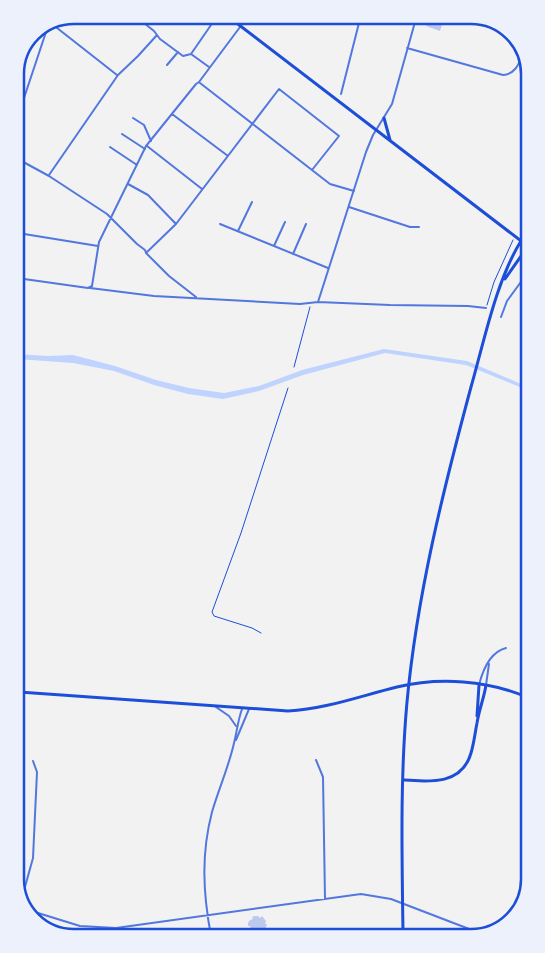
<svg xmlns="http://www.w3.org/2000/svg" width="545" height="953" font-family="'IBM Plex Sans',sans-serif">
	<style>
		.water { fill: #bfd3fe }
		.building { fill: #bdc9ec }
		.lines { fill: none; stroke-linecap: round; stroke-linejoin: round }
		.path { stroke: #1d4ed8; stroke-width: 1 }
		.minor { stroke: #5277de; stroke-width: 2 }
		.secondary { stroke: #1d4ed8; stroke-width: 3 }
		.rim { fill: none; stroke: #1d4ed8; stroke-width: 2.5 }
	</style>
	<rect width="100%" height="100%" fill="#f2f2f2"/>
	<path class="water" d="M384,349L467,361L526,386L527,390L466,365L385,353L303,375L259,391L223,399L188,394L154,385L114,371L73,363L17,359V354L48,356L73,355L115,366L156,380L189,388L224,393L259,386L302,370Z"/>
	<path class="building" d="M433,15H456L452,24L443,21L440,31L426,26L427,21L425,20L426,16L432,18Z
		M255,916H258L260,918L262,916L266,921L265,924H267L265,930L262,931L263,935L246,936L244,930L251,929L250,926H248V923L250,920L253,919L252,917Z"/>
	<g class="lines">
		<path class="path" d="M487,305L494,282L513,240
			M294,367L310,307
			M261,633L252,628L214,616L212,612L241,533L288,388"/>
		<path class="minor" d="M134,15L154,31L160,39L183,56L191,54L211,25L199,15
			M52,24L117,75
			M407,48L503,75C516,74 519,63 524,52
			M191,54L209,67
			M167,65L178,52
			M200,83L330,184L354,191
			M341,94L361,15
			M172,114L228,156
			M133,118L144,125L151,141
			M15,125L48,26
			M122,134L145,149
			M147,146L202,189
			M110,147L137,165
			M16,158L49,176L107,214L137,244L145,250L146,253L169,276L196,297
			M49,175L118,75L138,56L157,35
			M128,184L148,195L176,224
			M349,207L410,227H419
			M220,224L328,268
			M238,231L252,202
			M18,233L98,246
			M274,246L285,222
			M146,253L176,224L279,89L339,136L312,170
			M293,254L306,224
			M17,278L88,288L92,286L99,242L146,146L196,84L199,82L249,15
			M90,288L154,296L300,304L318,302L390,305L468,306L486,308
			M318,302L366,152L373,135L392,104L417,15
			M501,317L507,301L526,275
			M479,685C483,669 490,652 506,648
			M486,685L489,664
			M216,707L229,716L236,726
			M236,740L249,709
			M316,760L323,777L325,899
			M24,909L23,894L33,858L37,772L33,761
			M29,914L38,913L80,926L116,928L361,894L391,899L477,932
			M211,936C203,893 201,854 212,812C219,788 229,766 234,743C237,731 238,720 242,709"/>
		<path class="secondary" d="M226,15L525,244
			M384,118L390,140
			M505,279L526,249
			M19,692L288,711C326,709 360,696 397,687C439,677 488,680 529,698
			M477,716L479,685
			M403,780C430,782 462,785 471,753C474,743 475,733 477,723C479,710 484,698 486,685
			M403,933C402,856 400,779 407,702C417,595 443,491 471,387C484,342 496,281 521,241"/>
	</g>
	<path d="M0 0H545V953H0ZM74 24H471A50 50 0 0 1 521 74V879A50 50 0 0 1 471 929H74A50 50 0 0 1 24 879V74A50 50 0 0 1 74 24Z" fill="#edf1fc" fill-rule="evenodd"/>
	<path class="rim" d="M74 24H471A50 50 0 0 1 521 74V879A50 50 0 0 1 471 929H74A50 50 0 0 1 24 879V74A50 50 0 0 1 74 24Z"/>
</svg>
